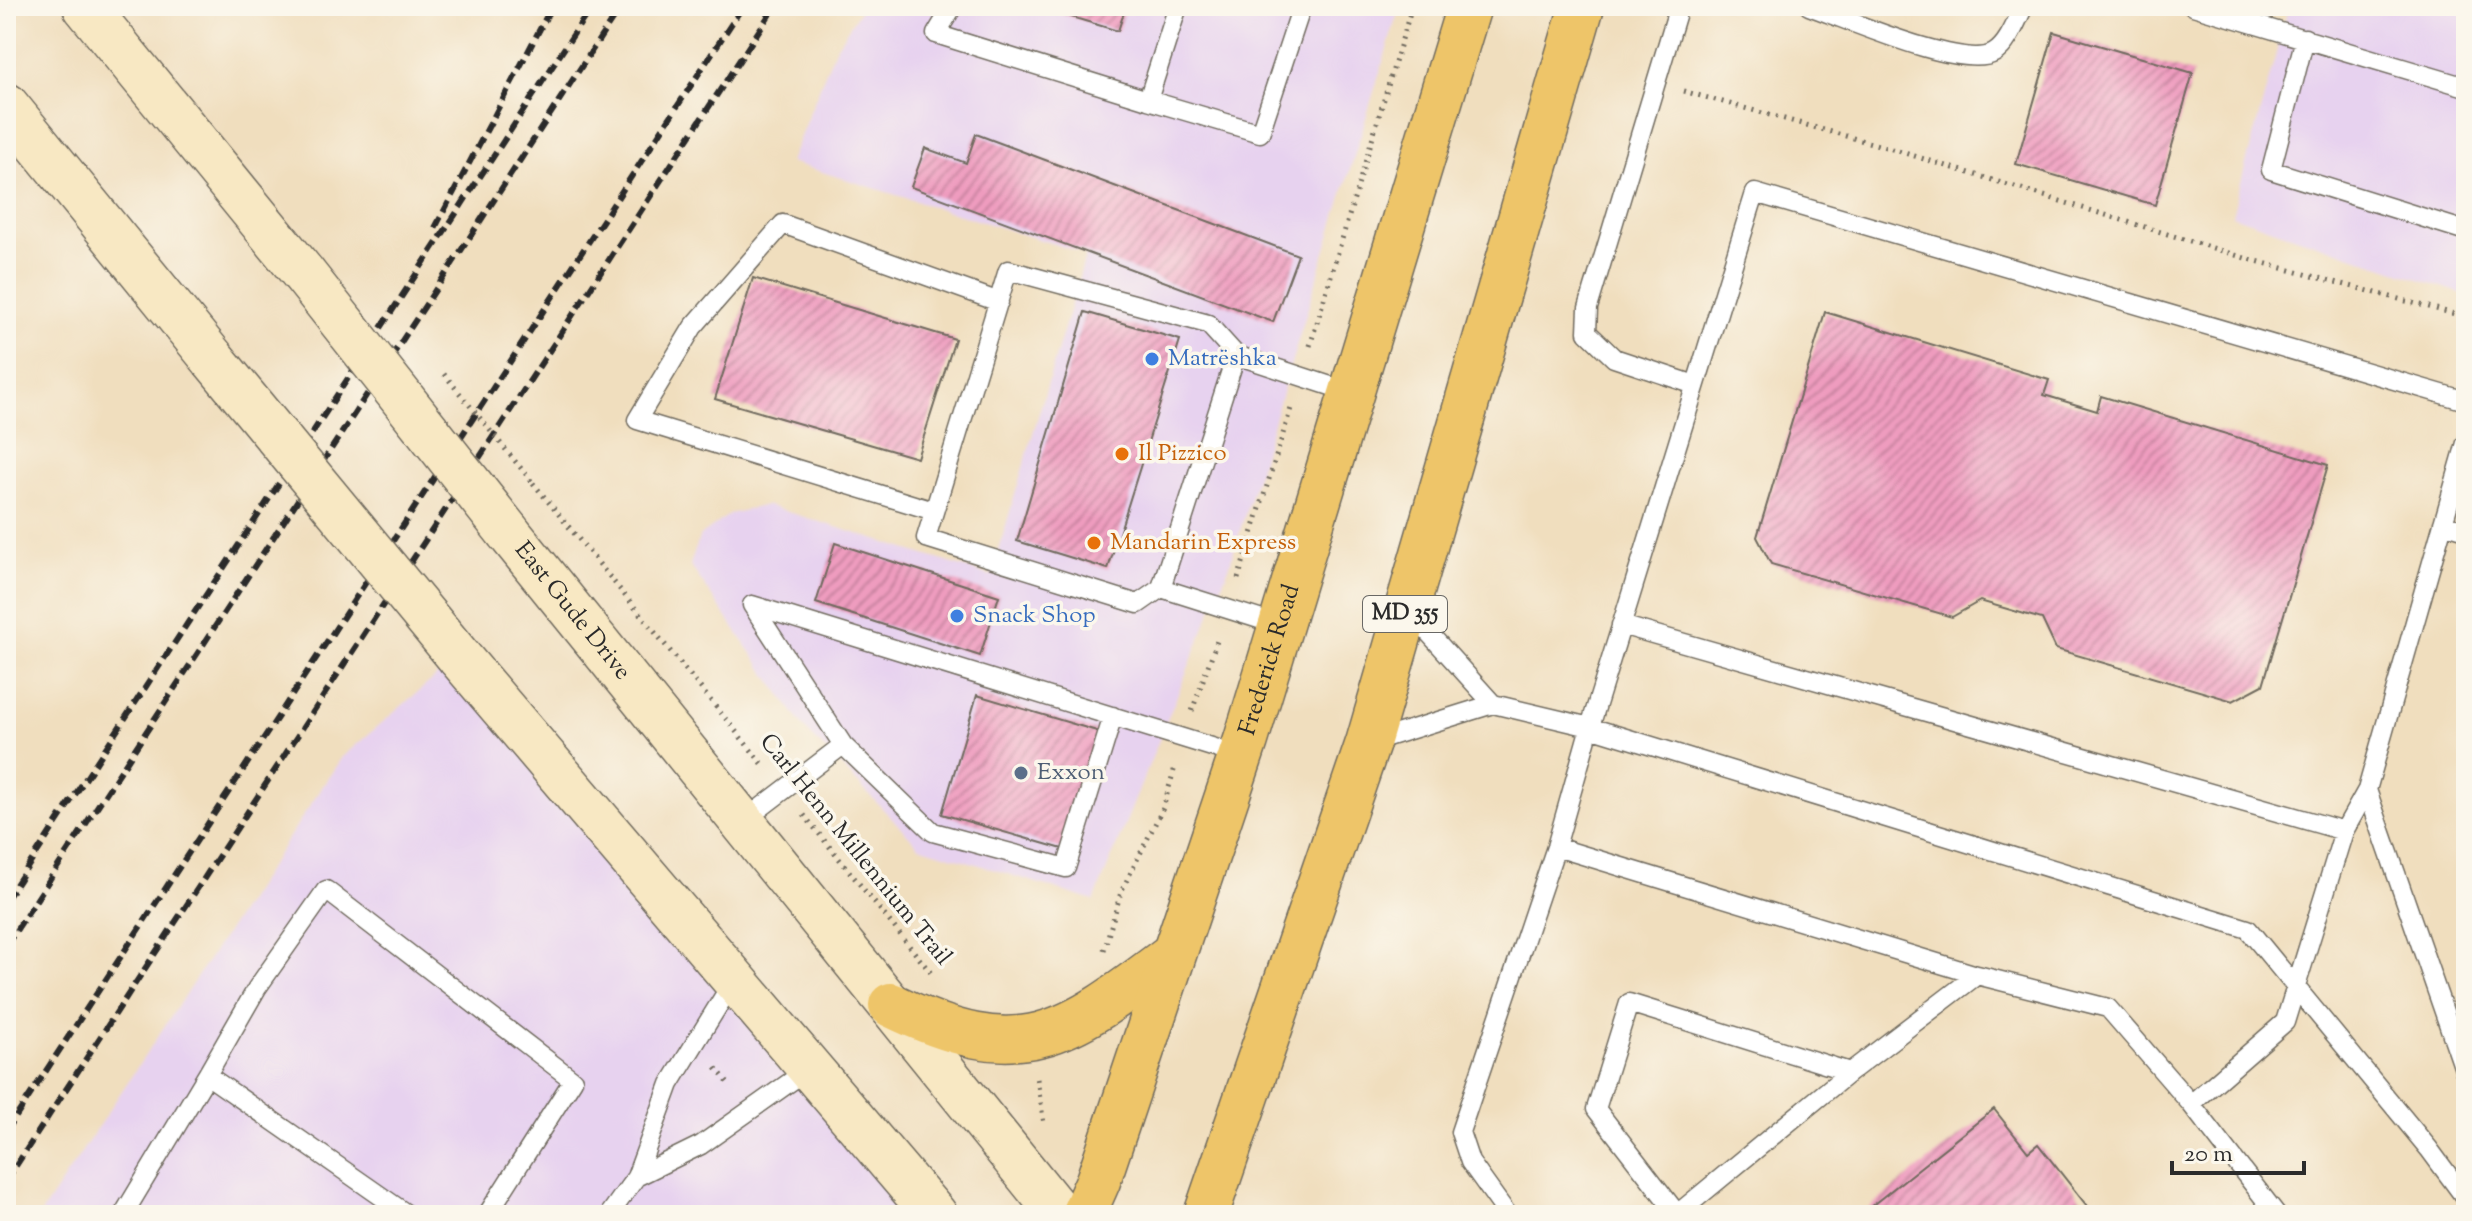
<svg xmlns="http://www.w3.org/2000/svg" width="2472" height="1221" font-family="'Sorts Mill Goudy',serif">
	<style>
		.built { fill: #e7d2ef }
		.building { fill: url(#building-hatch) }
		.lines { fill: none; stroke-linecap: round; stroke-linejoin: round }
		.service-casing { stroke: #706a5e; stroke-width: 21 }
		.secondary-casing { stroke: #706a5e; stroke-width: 47 }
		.primary-casing { stroke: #706a5e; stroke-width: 47 }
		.path { stroke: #706a5e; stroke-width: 5; stroke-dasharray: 2 6; stroke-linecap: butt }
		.service { stroke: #fff; stroke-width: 18 }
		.secondary { stroke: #f8e8c3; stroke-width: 44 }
		.primary { stroke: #eec569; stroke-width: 44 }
		.rail { stroke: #2b2b2b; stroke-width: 6; stroke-dasharray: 12 6; stroke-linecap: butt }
		.secondary-bridge-casing { stroke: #706a5e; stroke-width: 47; stroke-linecap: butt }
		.path-bridge { stroke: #706a5e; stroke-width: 5; stroke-dasharray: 2 6; stroke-linecap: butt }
		.secondary-bridge { stroke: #f8e8c3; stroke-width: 44 }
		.shop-dot { fill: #3f7fe0; stroke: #fbf7ec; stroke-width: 3 }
		.food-dot { fill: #e8710a; stroke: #fbf7ec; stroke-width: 3 }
		.service-dot { fill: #5c6f8a; stroke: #fbf7ec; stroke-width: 3 }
		.labels { text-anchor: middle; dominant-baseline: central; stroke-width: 7; stroke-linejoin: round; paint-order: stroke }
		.shield { fill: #fbf7ec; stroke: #696865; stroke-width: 2 }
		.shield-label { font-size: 22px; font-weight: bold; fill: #2b2b2b }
		.shop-label { font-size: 24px; fill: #366cbe; stroke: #fbf7ec; text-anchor: start }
		.food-label { font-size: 24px; fill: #c56008; stroke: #fbf7ec; text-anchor: start }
		.street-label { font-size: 24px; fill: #2b2b2b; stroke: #fbf7ec }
		.service-label { font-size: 24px; fill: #4e5e75; stroke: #fbf7ec; text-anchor: start }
	</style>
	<defs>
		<pattern id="building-hatch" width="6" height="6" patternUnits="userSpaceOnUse" patternTransform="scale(2)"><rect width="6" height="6" fill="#ef9cbf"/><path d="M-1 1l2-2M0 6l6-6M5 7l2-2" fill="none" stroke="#c27f9b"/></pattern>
	</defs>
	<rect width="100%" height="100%" fill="#fbf7ec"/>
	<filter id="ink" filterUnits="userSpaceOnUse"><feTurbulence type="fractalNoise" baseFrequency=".0125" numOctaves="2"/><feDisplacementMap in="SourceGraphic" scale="16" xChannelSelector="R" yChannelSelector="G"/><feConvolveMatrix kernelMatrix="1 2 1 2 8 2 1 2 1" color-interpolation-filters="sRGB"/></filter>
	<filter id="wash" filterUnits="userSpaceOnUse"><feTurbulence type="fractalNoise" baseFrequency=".006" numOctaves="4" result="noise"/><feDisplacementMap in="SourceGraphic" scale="32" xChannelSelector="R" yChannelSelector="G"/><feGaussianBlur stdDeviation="1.8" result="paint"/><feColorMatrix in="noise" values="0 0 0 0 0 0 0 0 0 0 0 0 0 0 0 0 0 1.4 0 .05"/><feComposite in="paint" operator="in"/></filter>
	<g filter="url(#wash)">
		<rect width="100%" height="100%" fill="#f0debe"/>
		<path class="built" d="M863,6H1400L1229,567L1094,901L919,846L805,729L690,565L700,536L730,514L766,505L991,576L1086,254L790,162L835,49Z
			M2289,6H2466V295L2232,215Z
			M459,657L935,1215H40L342,757Z"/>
		<g id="blocks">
			<path class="building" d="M1035,6H1126L1118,31Z
				M1932,6H1952L1950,12Z
				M2054,32L2193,73L2155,205L2016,164Z
				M976,134L1298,255L1273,322L911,187L925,148L966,163Z
				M753,278L955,339L917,458L715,399Z
				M1085,312L1180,340L1108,569L1017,541Z
				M1825,312L2049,380L2044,395L2097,411L2101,396L2328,465L2263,685L2233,701L2056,649L2042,619L1980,601L1952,617L1771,564L1757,537Z
				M835,543L999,596L980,656L816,603Z
				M977,695L1100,732L1066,850L942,814Z
				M1994,1109L2028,1152L2038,1144L2094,1215H1860Z"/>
		</g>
	</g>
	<g filter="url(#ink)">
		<use href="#blocks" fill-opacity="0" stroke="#706a5e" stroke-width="2"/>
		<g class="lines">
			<g class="service-casing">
				<path id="service" d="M953,6L936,34L1148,100
					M1178,6L1148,100L1260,133L1302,6
					M1679,6L1588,308L1587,332L1614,358L1695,385
					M1809,6C1846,19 1964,71 1994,53C2008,45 2017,20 2024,6
					M2193,6L2466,87
					M2305,38L2271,170L2466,231
					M934,511L637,420L693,327L783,224L999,302
					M2443,523L2466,530
					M1161,588L1138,604L926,538L1008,270L1208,324L1236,355
					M752,605L1241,756
					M1408,610L1493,704L1590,727L2248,929L2429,1149L2466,1199
					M1621,625L2344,831
					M1281,626L1161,588L1236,355L1352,393
					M1371,742L1493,704
					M843,745L933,832L1066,868L1113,716
					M2367,790L2466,1075
					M742,822L843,745L752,605
					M1556,847L1977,975
					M207,1075L257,988L326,890L573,1080L487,1215
					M2191,1104L2285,1022L2344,831L2367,790L2466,443
					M636,1177L701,1145L810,1068
					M123,1215L207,1075L408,1215
					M609,1215L636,1177L670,1084L734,980
					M1508,1215L1470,1162L1460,1132L1556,847L1590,727L1755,193L2466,401
					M1676,1215L1850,1072L1977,975L2108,1008L2191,1104L2277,1215
					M1678,1215L1596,1109L1629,1003L1850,1072"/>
			</g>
			<g class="secondary-casing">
				<g id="secondary">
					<path d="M85,6L303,273"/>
					<path d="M6,105L213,359"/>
					<path id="s1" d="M508,532L1060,1215"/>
					<path d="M459,657L935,1215"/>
				</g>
			</g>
			<g class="primary-casing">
				<g id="primary">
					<path d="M891,1005C1022,1069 1065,1036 1172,955"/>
					<path id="s2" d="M1083,1215L1098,1181L1246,740L1469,6"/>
					<path d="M1206,1215L1368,743L1582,6"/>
				</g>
			</g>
			<path class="path" d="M1683,91L1882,146L2245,258L2466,317
				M1310,346L1412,6
				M533,483L765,767
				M1238,579L1292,405
				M1192,711L1218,638
				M804,815L931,973
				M1104,950L1121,892L1163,808L1175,767
				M716,1068L730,1085
				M1037,1079L1044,1124"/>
			<use href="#service" class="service"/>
			<use href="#secondary" class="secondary"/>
			<use href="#primary" class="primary"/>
			<path class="rail" d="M435,228L552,6
				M6,900L592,6
				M6,946L621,6
				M6,1132L743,6
				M6,1181L775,6"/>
			<g class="secondary-bridge-casing">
				<path id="secondary-bridge" d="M303,273L508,532
					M213,359L459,657"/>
			</g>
			<path class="path-bridge" d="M444,374L533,483"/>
			<use href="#secondary-bridge" class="secondary-bridge"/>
		</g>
	</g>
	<g class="shop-dot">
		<circle cx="1152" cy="359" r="8"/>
		<circle cx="957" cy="616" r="8"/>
	</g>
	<g class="food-dot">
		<circle cx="1122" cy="454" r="8"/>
		<circle cx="1094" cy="543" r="8"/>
	</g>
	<circle class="service-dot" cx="1021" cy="773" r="8"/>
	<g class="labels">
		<rect class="shield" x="1363" y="596" width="84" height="36" rx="6"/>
		<g class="shield-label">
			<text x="1405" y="614">MD 355</text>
		</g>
		<g class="shop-label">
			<text x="1168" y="359">Matrëshka</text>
			<text x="973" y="616">Snack Shop</text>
		</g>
		<g class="food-label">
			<text x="1138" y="454">Il Pizzico</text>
			<text x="1110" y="543">Mandarin Express</text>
		</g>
		<g class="street-label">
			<text stroke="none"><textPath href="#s1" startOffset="102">East Gude Drive</textPath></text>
			<text stroke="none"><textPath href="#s2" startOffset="586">Frederick Road</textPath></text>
			<text transform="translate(855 850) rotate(51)">Carl Henn Millennium Trail</text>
		</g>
		<g class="service-label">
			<text x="1037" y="773">Exxon</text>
		</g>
	</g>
	<rect width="2472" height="1221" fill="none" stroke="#fbf7ec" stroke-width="32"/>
	<path d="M2172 1161v12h132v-12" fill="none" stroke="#2b2b2b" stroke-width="4"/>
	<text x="2184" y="1161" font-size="24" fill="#2b2b2b" stroke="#fbf7ec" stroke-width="6" paint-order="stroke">20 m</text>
</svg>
